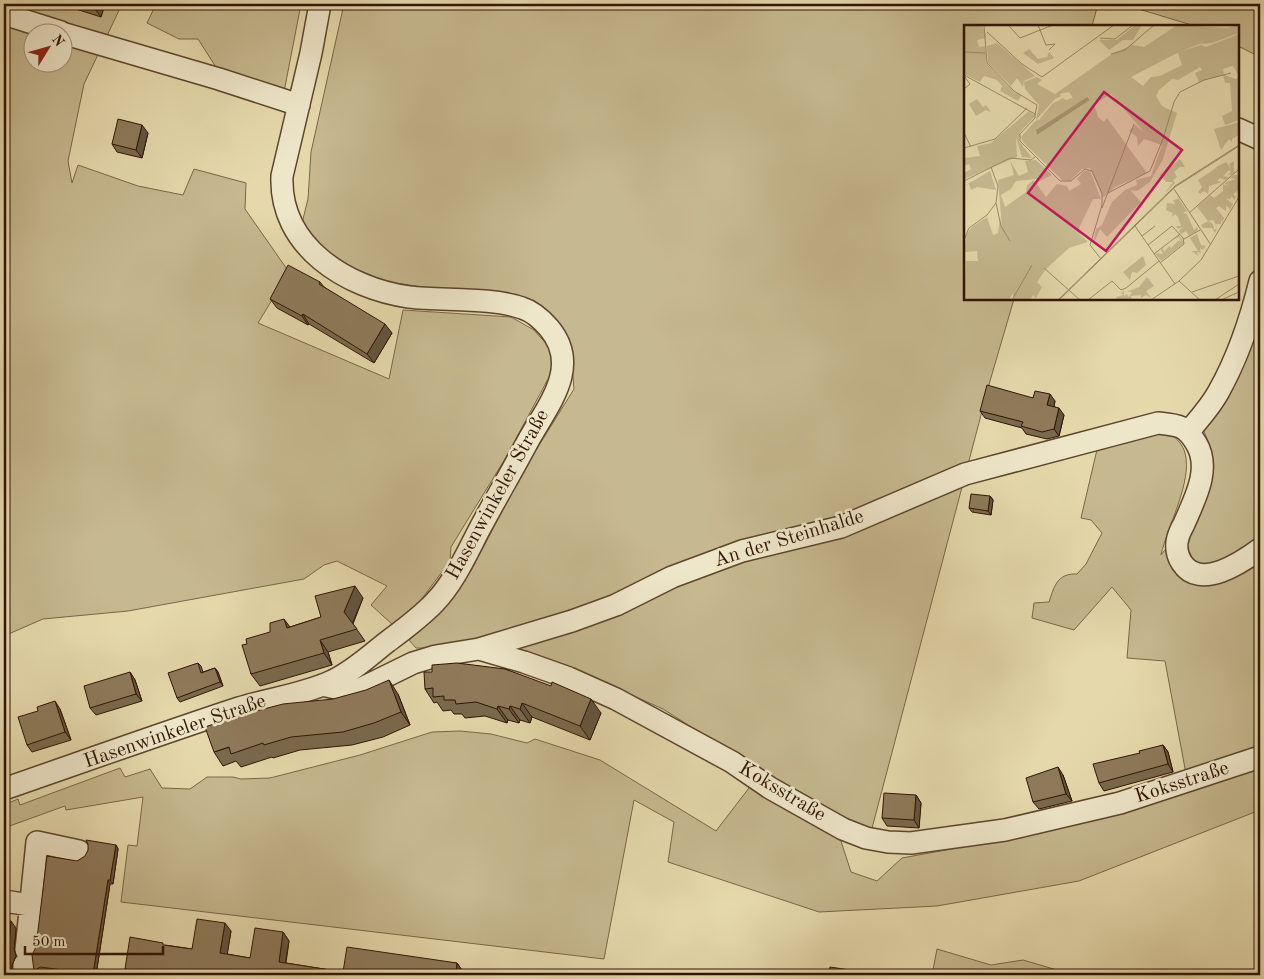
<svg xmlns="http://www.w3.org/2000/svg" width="1264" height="979" font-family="'Old Standard TT',serif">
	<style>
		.green { fill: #c6b88f; stroke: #7b6648; fill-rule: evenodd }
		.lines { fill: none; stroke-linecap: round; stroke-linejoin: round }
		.minor-casing { stroke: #5d452c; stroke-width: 24 }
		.minor { stroke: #eee6c9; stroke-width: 21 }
		.wall { fill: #7a694d; stroke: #301402 }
		.shaded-wall { fill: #63553f; stroke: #301402 }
		.building { fill: #8e7a5a; stroke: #301402 }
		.labels { text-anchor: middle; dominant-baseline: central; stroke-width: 5; stroke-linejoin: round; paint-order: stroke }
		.street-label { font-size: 20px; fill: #301402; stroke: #eee6c9 }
		.inset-road { fill: none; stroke: #9d8a68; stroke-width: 1 }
		.view { fill: #c2185b; fill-opacity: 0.15; stroke: #c2185b; stroke-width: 2.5 }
		.inset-edge { fill: none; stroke: #301402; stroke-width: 2.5 }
	</style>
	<rect width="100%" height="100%" fill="#e5d9ac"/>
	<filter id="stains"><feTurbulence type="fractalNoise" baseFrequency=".004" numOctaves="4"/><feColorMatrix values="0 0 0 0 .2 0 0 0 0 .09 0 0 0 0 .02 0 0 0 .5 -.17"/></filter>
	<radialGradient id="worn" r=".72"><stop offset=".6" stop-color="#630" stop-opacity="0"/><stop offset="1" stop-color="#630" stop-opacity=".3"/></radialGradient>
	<path class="green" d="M4,4H122L84,84L68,161L72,183L78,165L138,186L183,195L194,169L246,183L245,209L289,272L258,323L389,379L403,310L511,317L534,330L550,348L554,368L505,459L451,547L450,561L415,608L393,625L371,605L387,586L337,561L324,565L304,579L128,611L43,619L4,636ZM32,32H62V62H32Z
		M156,4H301L284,92L221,75L198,39H179L147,23Z
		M344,4H1098L1092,26H965V299H1014L990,381L871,832L800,796L663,709L571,668L481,638L432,648H416L409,640L426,625L471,571L523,471L574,389L571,351L563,331L546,310L517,296L446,290L387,282L349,266L325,249L302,223L308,199L311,152Z
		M1122,4H1210L1217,6L1218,4H1260V57L1238,46V26H1195Z
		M1260,301V810L1079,881L937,906L819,912L668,862L674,822L634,800L604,959L121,902L128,845L137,846L143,797L66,810L65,806L4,828V805L18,799L20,805L120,768L125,777L150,769L162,788L190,789L207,777H233L241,779L270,778L360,755L432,732L460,731L491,734L527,743L535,739L600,760L716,831L752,784L839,835L851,872L877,881L902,858L1049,831L1189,790L1165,661L1127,658L1131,610L1112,587L1074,630L1032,618L1034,603L1049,602C1054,587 1057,573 1077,574L1086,564L1102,533L1091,520L1081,518L1099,441L1135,433L1171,434C1177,439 1183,445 1185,453C1193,481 1167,527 1161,555L1172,541L1187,544C1198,516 1214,484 1211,453C1211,445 1205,435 1202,427Z
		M937,949L991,965L1023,960L1074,975H932Z"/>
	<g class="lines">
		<g class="minor-casing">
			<path id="minor" d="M4,14L61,32
				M62,33L219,79L299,105
				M1238,129L1260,139
				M1189,431C1200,418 1211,406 1219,391C1238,357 1251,318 1260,281
				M479,649L572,621L616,605L672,577L742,551L841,527L965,474L1158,423C1178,425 1185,425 1196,443C1212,469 1194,500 1184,524C1181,529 1178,536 1177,542C1176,550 1178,557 1182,563C1200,591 1242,562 1260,549
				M322,685L354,692L413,663L436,656L479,649L524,662L569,678L616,699L732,762L770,788L843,829L866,838L888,842L911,843L1005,830L1120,803L1260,757
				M4,789C82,762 160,734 239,708C268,699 305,694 332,681C352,672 369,656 387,642C403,630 421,617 435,602C454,582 466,555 479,530C495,500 512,471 528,441C547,406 582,367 549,328C542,320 532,311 522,308C491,297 443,301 409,297C346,288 279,246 282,176L311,53L320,4
				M4,901L30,905
				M26,950L37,842L79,851
				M24,975V965"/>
		</g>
		<use href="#minor" class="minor"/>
	</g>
	<path class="wall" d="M60,4H105L101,17Z
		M148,133L142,158L117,152L112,144Z
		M320,282L324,287L392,333L374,363L309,324L308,325L277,308L270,299Z
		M1033,398L1055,401L1054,406L1064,415L1059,436L1047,439L1026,434L1022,428L985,418L980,411Z
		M990,496L993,500L991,515L972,512L969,508Z
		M363,598L353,624L365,641L328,652L332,665L260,686L251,674L247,644L290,627L321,617Z
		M198,663L201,666L203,672L215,668L218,672L223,686L180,702L177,698Z
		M505,669L601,713L590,740L532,717L530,723L520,720L519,723L508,720L507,723L485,716L465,718L462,714H454L451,710L443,711L437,702L434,703L425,689Z
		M130,672L135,680L142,701L96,715L90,708Z
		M398,694L410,725L383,737L352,745L300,750L273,758L272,757L241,767L236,761L223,766L214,752Z
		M60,709L71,740L32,752L27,745Z
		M1163,745L1168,752L1173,772L1104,791L1099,783L1140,753Z
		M1063,775L1072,801L1039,809L1033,802Z
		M916,795L921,803L919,828L887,826L882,818Z
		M116,845L118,849L113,884H110L96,975H73L43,971L36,974L34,971L77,861Z
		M4,920L16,928L14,949L16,956L12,965V972L4,970Z
		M231,931L227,954L250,958L283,932L289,941L286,963L343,972L457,963L464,973V975H130L125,969L165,945L192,949Z"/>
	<path class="shaded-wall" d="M94,4H105L101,17L93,6Z
		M142,125L148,133L142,158L136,150Z
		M303,314L309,324L308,325L302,316Z
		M385,324L392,333L374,363L367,354Z
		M1050,394L1055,401L1053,412L1047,405Z
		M1059,408L1064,415L1059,436L1054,429Z
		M990,496L993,500L991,515L988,511Z
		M355,586L363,598L352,624L344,612Z
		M284,619L293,631L287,628Z
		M320,640L328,652L332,665L324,653Z
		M215,668L218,672L223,686L220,682Z
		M130,672L135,680L142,701L136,694Z
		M389,680L398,694L410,725L401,712Z
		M591,699L601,713L590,740L580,726Z
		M55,701L60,709L71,740L65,732Z
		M522,703L532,717L530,723L520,709Z
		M498,706L508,720L507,723L497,709Z
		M510,706L520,720L519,723L509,709Z
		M1163,745L1168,752L1173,772L1168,764Z
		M1058,767L1063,775L1072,801L1066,794Z
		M916,795L921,803L919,828L914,820Z
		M116,845L118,849L113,884L110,880Z
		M108,880L110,884L96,975H93V974Z
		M11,921L16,928L14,949L16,956L12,965V972L6,964Z
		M225,923L231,931L226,962L220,953Z
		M283,932L289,941L284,970L279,962Z
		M457,963L464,973V975H456Z"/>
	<path class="building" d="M86,4H94L93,6Z
		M118,119L142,125L136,150L112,144Z
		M288,265L320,282L319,284L385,324L367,354L303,314L302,316L270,299Z
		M987,385L1033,398L1035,391L1050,394L1047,405L1059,408L1054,429L1042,432L1021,426L1023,422L980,411Z
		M971,494L990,496L988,511L969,508Z
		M355,586L344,612L357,629L320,640L324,653L251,674L242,645L247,644L246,639L270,632V623L284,619L287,628L321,617L315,596Z
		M198,663L201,673L215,668L220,682L177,698L168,673Z
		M457,663L505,669L551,686L552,682L591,699L580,726L522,703L520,709L510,706L509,709L498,706L497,709L476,702L456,704L455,700H444V696L433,697V688L425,689L424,672H432V665Z
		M130,672L136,694L90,708L84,686Z
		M389,680L401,712L374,723L343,732L291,737L264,745L263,743L231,754L229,747L214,752L205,727L237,716L283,704L333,699L366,690Z
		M55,701L65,732L27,745L18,717L38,711L37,707Z
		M1163,745L1168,764L1099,783L1093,764L1140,753L1139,751Z
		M1058,767L1066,794L1033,802L1026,778Z
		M884,793L916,795L914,820L882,818Z
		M86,840L116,845L110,880H108L93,974L40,967L34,971L32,955L36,947L47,856L77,861L85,856L88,850V844Z
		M197,919L225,923L220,953L250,958L255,928L283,932L279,962L343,972L344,975H165L125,969L130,937L163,943V945L192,949Z
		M4,920L11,921L9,942L10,949L7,957L6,964H4Z
		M347,947L457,963L456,975H366L343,972Z
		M830,967L883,975H828Z"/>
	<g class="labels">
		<g class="street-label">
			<text transform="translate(498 495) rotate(-61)">Hasenwinkeler Straße</text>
			<text transform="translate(789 539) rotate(-17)">An der Steinhalde</text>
			<text transform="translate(175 732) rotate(-19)">Hasenwinkeler Straße</text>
			<text transform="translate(1182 783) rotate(-18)">Koksstraße</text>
			<text transform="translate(782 792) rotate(31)">Koksstraße</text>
		</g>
	</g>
	<g transform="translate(964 25)">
		<rect width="275" height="275" fill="#e5d9ac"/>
		<path d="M1,0H18L22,10L21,13L13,15L15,22L21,21L23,39L50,67L58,70L54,76L36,66L38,61L33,55L20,51L16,57L0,49ZM171,0H178L169,15H159L145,25L135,15H153ZM213,0L263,3L275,0V8L248,18L235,19L218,26L237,20L242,22L275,9V95L261,100L258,91L268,86L266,58H261L259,50L235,57L231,48L238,45L236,42L214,55L208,54L195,65L192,71L198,81L213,88L199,134L186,157L173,166L166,165L177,177L143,212L136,204L128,222L132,204L138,200L148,177L161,165L173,160L172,155L187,151L198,120L180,114L174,121L173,112L165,106L171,100L180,107L147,69L130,79L134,92L140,97L143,93L183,148L151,162L139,173L126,143L118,144L106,156L98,155L59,117L57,112L71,96L75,95L88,79L99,73L102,75L109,73L105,67L96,69L97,71L91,74L72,95L75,80L61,64L60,57L73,52L78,55L73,59L91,69L148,29L168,20L180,22ZM217,26L214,28L218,40L196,51L187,52L179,61L167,52ZM269,41L275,51L272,54L260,50L259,44ZM123,72L126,75L73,110L72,105ZM33,18L71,51L60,56L59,62L53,53L47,61L24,38L23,21ZM65,24L74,34L83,32L85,27L90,33L74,39L59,28ZM13,74L19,82L22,80L27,87L22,85L12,91L5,79ZM65,86L71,91L56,107L55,116L68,133L58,132L52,112L53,132L0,154V148L7,144L5,139L0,141V133L16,131L13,121L27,118ZM275,97V110L268,114V117L265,114L257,125L250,104ZM216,134L221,142H216L210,147L213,152L209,155L211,158L200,169L209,157H202L196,150ZM46,135L55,151L64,147L61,136L72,135L88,150L74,157L72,154L52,156L47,164L37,170L41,182L62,167L63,160L70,155L82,172L93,159L103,161L105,166L117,159L113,154L120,146L126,145L137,174H129L116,201L114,207L124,217L105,223L82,244L73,257L78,262L72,273L69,270L66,275H50L49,268L45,275H0L2,236H14L13,226L1,227L2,210L8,202L23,192L29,210L34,208L36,193L38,202L34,155L50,150ZM270,136V148L267,150H264L267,147L265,145L259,151L265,152L261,155L256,153L253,156L258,157L245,161L244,169L240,166L236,169L234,167L238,162L234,155L252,143L254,149L252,142L262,137L267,144L265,139ZM26,146L32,165L13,162L7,165L5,159L2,160ZM270,150H275V165L269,169L272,172L270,175L268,171L266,174L261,173L269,179L266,184L262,180V186L255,181L252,183L260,193L258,198L257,193V199H252L254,203L249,195L244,196L249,199L250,205L253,203L251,208L248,203H239L237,200L244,196L233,182L246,170L250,173L259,166V159L265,161L260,158L272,154L266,153ZM213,171L223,186L219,188L223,189L230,205L233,202L234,205L225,211L222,206L217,209L215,206L219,202L214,204L212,201H217L214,192L211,189L207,192L209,188L202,185L203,178L211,179L209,175L214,174ZM233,209L237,220L242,221L239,225L236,223L237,228L233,227L234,231L228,226H234L226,213ZM215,210L220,218L197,236L191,228L199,229L197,225L199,223L200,227L205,221L207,223L215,215L218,218L215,212L211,214ZM179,231L182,240L173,248L168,247L166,255L159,247ZM183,252L190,261L182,266L187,273L182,270L177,273V270L167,271L168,275H154L152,272L159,270L157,268L160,265V271L163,269L165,272L168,267H163L175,262Z" fill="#c6b88f" fill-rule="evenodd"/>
		<path d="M123,72L126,75L73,110L72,105Z" fill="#a79672"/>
		<path class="inset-road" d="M20,0L23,38L50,66L73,80L71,90M44,0L56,13L89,0M74,0L82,20L91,19L85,25M249,0H270M23,7L58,39L78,52L150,0M136,13L151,14L169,0M0,27L21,28M147,29L161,25L190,0M0,50L71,89V93L56,109V116L96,156H107L121,144L128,146L138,168V180L126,220L137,234M0,64L6,59L0,51M0,108L7,122M0,123L31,114L63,83M0,156L46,133L67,135L71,132M210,164L247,220M144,168L186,146L199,114L210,77L216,67L240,55L267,48M32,178L37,201L46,216M138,183L170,99M225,188L274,145M171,201L211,259M178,211L191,201M0,215L5,203L23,190L32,178L34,161L27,142M184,220L208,201L220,214L236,205M190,229L216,209M196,238L220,219L219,213M80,243L116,275M215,256L236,275M228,267L275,251M48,275L68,240M94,275L211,161L275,120M95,275L211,162L275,121M124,275L148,256L157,265L162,263L195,236M187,275L215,256L237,235L275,172M251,275L275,259M257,275L275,267"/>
		<path class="view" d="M140,67L218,125L142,226L64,168Z"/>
		<rect width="275" height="275" class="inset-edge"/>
	</g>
	<rect width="1264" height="979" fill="none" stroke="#e5d9ac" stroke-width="20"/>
	<rect x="5" y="5" width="1254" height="969" fill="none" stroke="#301402" stroke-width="2.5"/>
	<rect x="10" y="10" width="1244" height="959" fill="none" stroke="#301402"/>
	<g transform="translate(48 48) rotate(53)"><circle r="24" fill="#eee6c9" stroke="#a29279"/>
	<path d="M0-4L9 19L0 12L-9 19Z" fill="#8f2418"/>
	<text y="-8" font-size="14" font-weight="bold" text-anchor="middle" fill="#301402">N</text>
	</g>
	<path d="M25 946v8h138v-8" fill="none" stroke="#301402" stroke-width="2.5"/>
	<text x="32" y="946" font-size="15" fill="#301402" stroke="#eee6c9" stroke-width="4" paint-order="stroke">50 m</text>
	<rect width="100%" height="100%" filter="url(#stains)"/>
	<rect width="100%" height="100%" fill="url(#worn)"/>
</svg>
